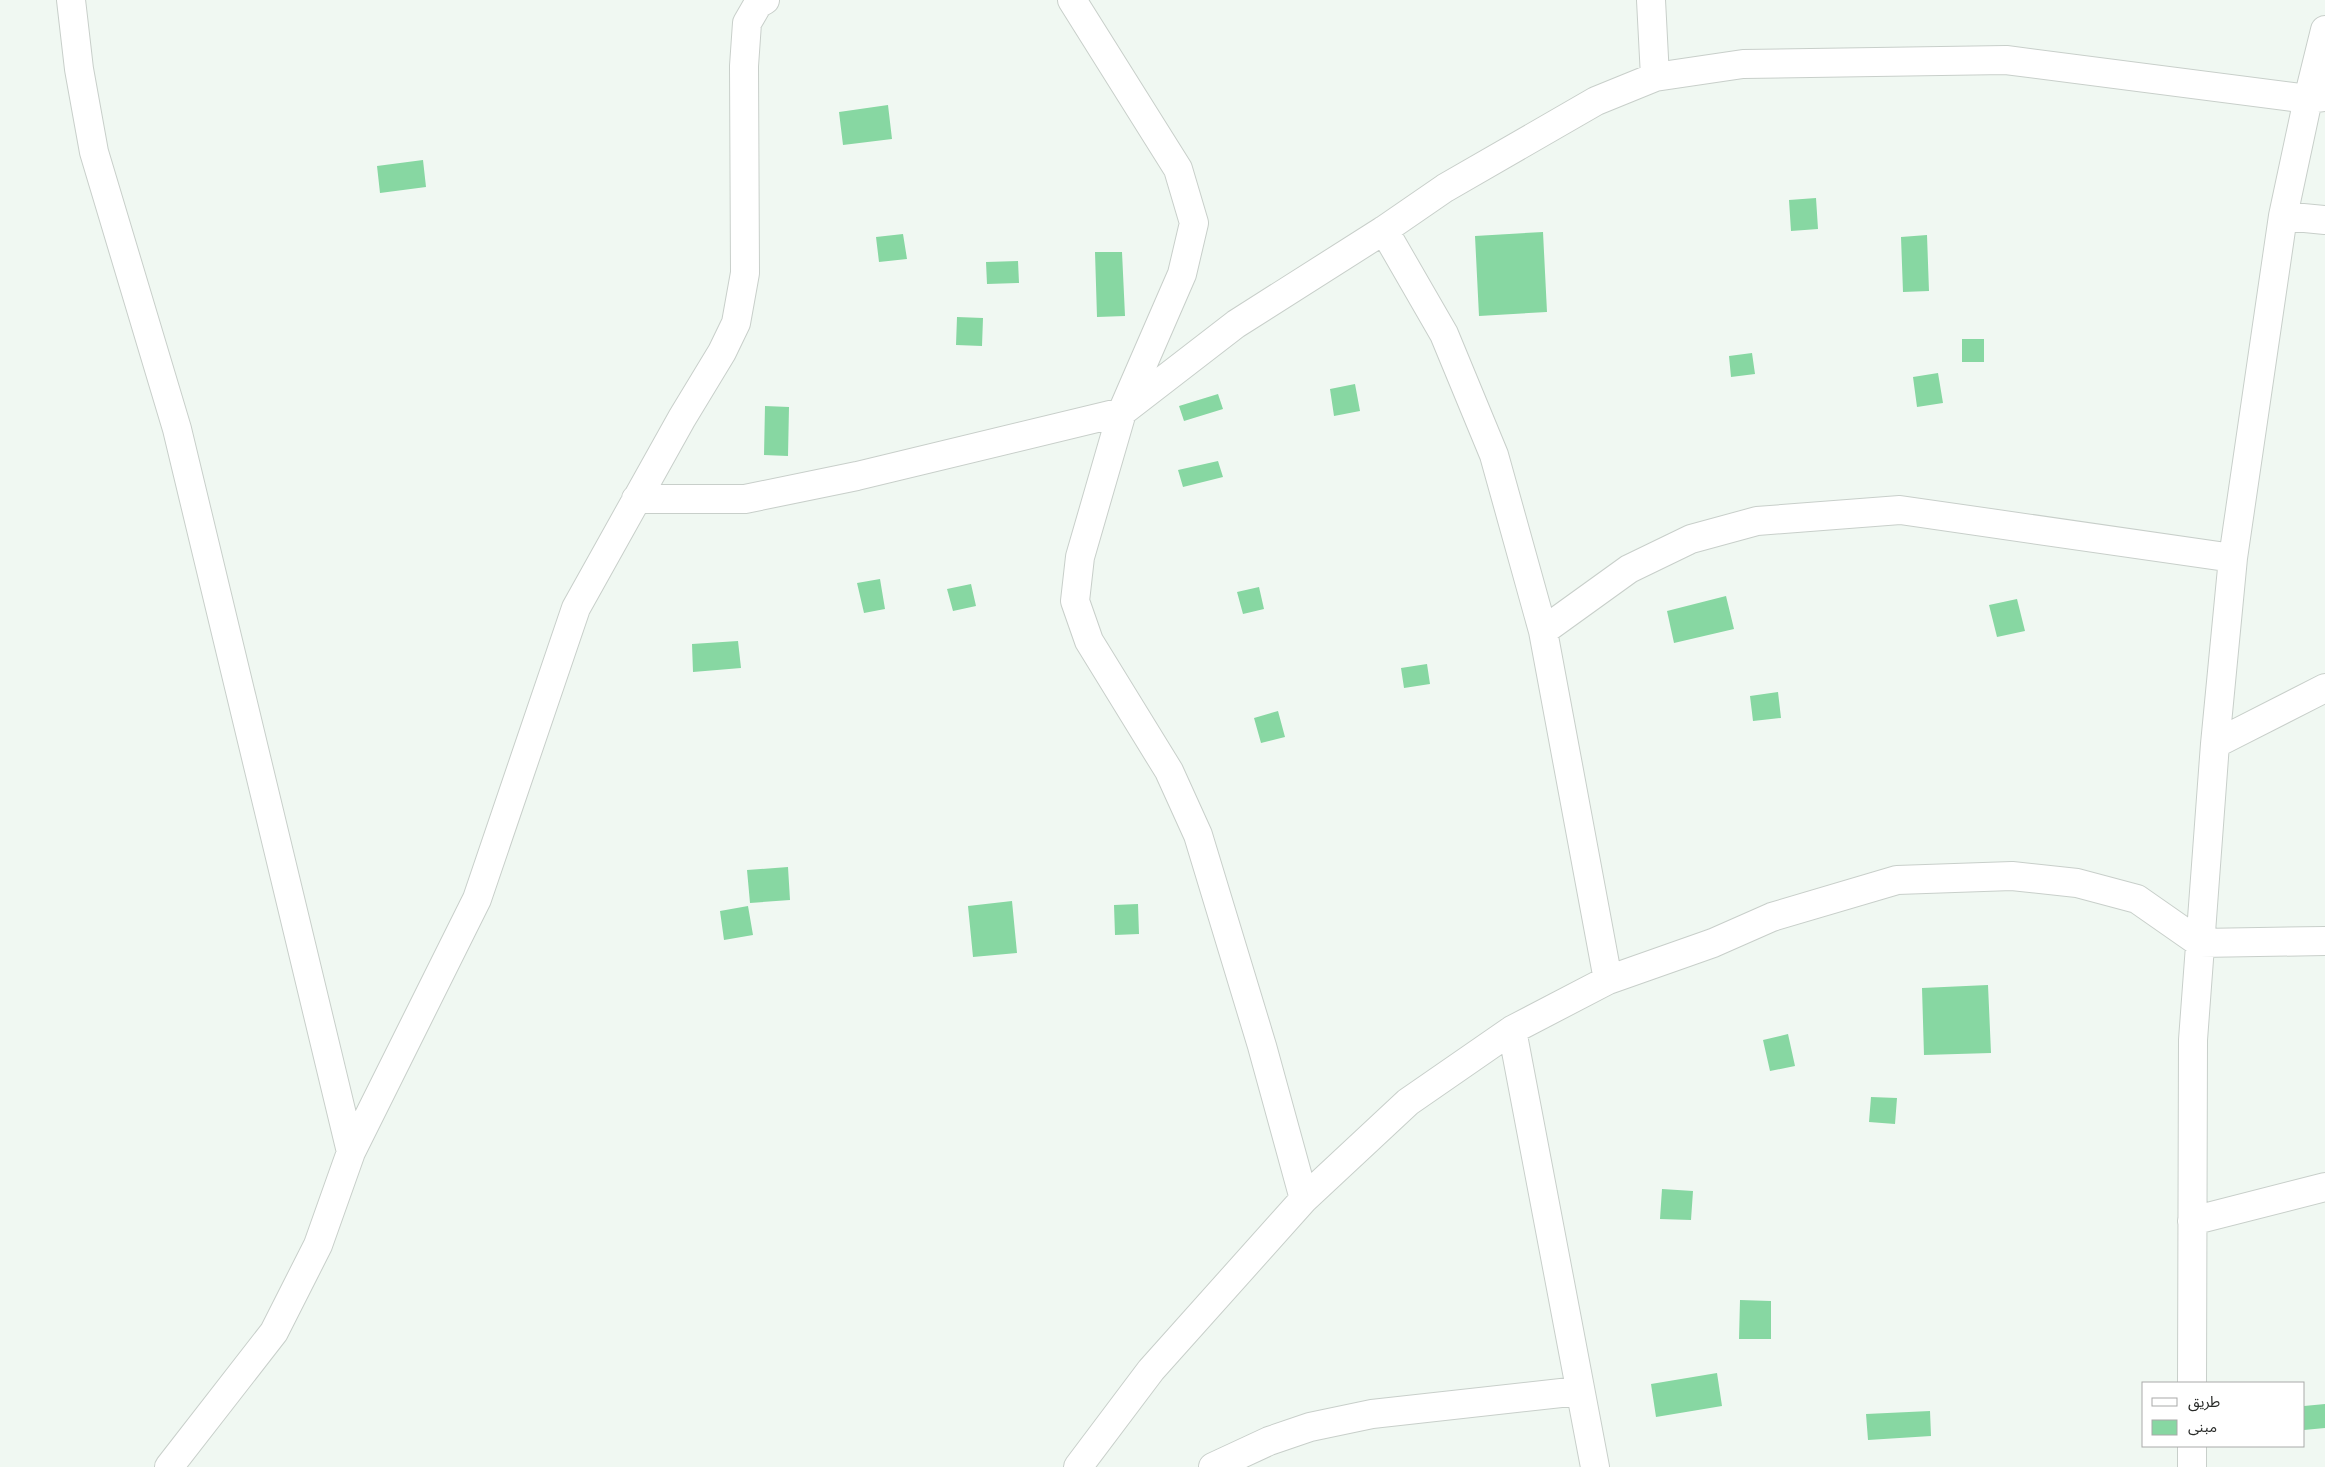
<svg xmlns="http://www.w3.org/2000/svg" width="2325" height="1467" font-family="'Archivo Narrow','Noto Sans Arabic',sans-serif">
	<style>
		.building { fill: #87d7a2 }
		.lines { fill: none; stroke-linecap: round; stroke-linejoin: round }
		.minor-casing { stroke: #c8cfca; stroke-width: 30 }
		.minor { stroke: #fff; stroke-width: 28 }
	</style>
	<rect width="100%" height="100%" fill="#f0f8f2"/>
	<path class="building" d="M888,105L892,139L843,145L839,112Z
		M423,160L426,187L380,193L377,166Z
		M1816,198L1818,229L1791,231L1789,200Z
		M1543,232L1547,312L1479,316L1475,236Z
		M903,234L907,259L879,262L876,237Z
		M1927,235L1929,291L1903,292L1901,237Z
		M1095,252H1122L1125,316L1097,317Z
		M1018,261L1019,283L987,284L986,262Z
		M957,317L983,318L982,346L956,345Z
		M1962,339H1984V362H1962Z
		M1752,353L1755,374L1731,377L1729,356Z
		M1938,373L1943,403L1917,407L1913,377Z
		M1355,384L1360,411L1334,416L1330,389Z
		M1218,394L1223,409L1184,421L1179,406Z
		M765,406L789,407L788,456L764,455Z
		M1218,461L1223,477L1183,487L1178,470Z
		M880,579L885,609L864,613L857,583Z
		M971,584L976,606L953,611L947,589Z
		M1259,587L1264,609L1243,614L1237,592Z
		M1726,596L1734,629L1674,643L1667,611Z
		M2017,599L2025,631L1997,637L1989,605Z
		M738,641L741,668L693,672L692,644Z
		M1427,664L1430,684L1404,688L1401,668Z
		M1778,692L1781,718L1753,721L1750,696Z
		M1278,711L1285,737L1261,743L1254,718Z
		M788,867L790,900L750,903L747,870Z
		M1012,901L1017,953L973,957L968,906Z
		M1138,904L1139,934L1115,935L1114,905Z
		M748,906L753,935L724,940L720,911Z
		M1988,985L1991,1053L1924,1055L1922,988Z
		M1788,1034L1795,1066L1770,1071L1763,1040Z
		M1871,1097L1897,1098L1895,1124L1869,1122Z
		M1662,1189L1693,1191L1691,1220L1660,1219Z
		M1740,1300L1771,1301V1339H1739Z
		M1717,1373L1722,1406L1656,1417L1651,1384Z
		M2325,1404V1428L2304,1430V1406Z
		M1930,1411L1931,1436L1868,1440L1866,1414Z"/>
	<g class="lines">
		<g class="minor-casing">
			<path id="minor" d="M71,0L79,69L94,152L177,429L351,1152
				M1072,0L1178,169L1194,223L1182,274L1122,412L1080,557L1075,601L1089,641L1169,771L1198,835L1262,1046L1304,1199
				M1651,0L1655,77
				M2283,216L2325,220
				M1384,230L1444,334L1494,455L1543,631L1608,980
				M636,499H745L857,476L1122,412L1236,324L1384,230L1445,188L1596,101L1655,77L1743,64L2006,60L2308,99L2325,97
				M1543,631L1629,569L1691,539L1757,521L1900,510L2233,558
				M2215,744L2325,688
				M1512,1030L1595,1467
				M2192,1221L2325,1187
				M2192,1383L2193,1040L2215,744L2233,558L2283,216L2308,99L2325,30
				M2192,1446V1467
				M169,1467L274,1332L318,1245L351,1152L477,899L576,608L682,418L722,352L736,323L745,273L744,66L747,23L758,4L765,0
				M1078,1467L1151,1370L1304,1199L1408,1102L1512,1030L1608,980L1713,943L1772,917L1897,880L2012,876L2077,883L2137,899L2200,943L2325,941
				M1213,1467L1269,1441L1310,1427L1372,1414L1579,1391"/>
		</g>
		<use href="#minor" class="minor"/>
	</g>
	<rect x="2142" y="1382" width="162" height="65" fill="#ffffff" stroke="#a9aaa9"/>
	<rect x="2152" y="1398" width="25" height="8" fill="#ffffff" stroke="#a9aaa9"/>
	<text x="2188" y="1407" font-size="15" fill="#292b29">طريق</text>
	<rect x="2152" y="1420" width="25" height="15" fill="#87d7a2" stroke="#a9aaa9"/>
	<text x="2188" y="1432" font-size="15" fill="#292b29">مبنى</text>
</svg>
